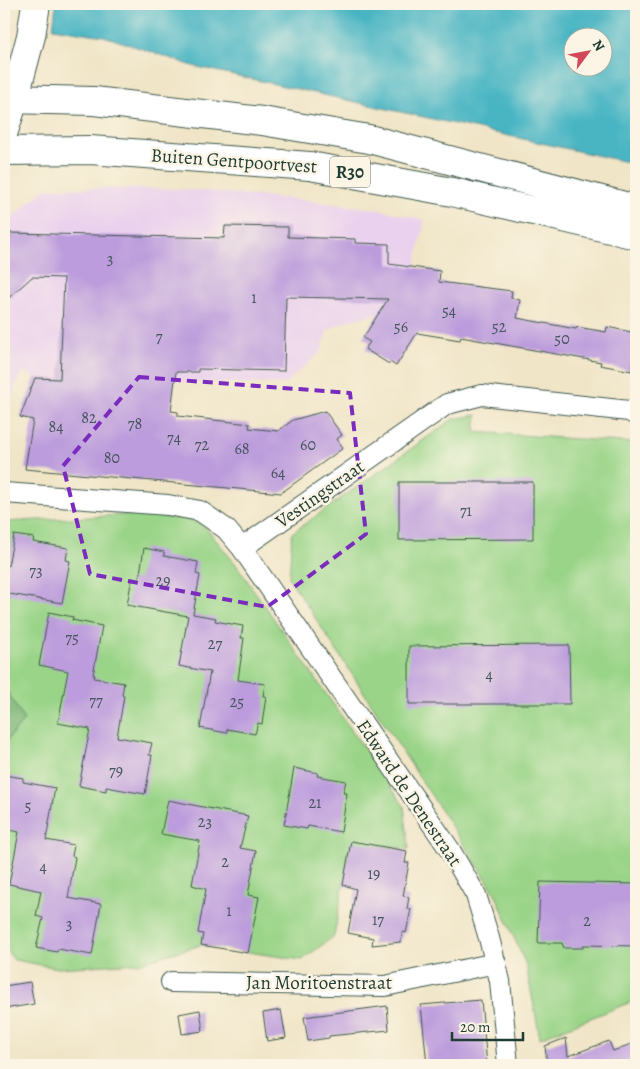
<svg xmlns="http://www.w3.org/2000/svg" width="640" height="1069" font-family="Alegreya,serif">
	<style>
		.built { fill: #ead1ed }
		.green { fill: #9ad488; stroke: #5c885e }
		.forest { fill: #7bb674; stroke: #4d7a54 }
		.water { fill: #48b5c3; stroke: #34797c; fill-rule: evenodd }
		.building { fill: #bc9cdc }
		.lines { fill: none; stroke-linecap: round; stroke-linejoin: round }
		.street-casing { stroke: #3e564a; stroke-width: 22 }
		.secondary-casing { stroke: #3e564a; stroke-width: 30 }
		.primary-casing { stroke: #3e564a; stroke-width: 30 }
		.street { stroke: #fff; stroke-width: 20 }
		.secondary { stroke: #fff; stroke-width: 28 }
		.primary { stroke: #fff; stroke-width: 28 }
		.marked { fill: none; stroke: #7b2cbf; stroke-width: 4; stroke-dasharray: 10 6; stroke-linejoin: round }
		.labels { text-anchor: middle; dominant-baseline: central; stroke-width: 5; stroke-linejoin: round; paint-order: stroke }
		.number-label { font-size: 16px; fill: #46555e }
		.shield { fill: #fcf5e5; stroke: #617469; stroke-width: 1 }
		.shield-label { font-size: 18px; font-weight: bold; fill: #1f3d34 }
		.street-label { font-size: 19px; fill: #1f3d34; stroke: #fcf5e5 }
	</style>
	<rect width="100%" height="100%" fill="#fcf5e5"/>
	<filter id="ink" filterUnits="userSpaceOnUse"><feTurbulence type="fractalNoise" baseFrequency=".02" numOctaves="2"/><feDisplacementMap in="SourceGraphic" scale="10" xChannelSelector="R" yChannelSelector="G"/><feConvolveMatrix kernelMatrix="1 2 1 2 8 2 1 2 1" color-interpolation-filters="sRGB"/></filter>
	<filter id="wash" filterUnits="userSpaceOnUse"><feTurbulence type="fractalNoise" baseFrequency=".0096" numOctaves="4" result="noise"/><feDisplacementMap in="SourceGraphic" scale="20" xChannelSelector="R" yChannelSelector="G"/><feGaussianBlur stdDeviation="1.12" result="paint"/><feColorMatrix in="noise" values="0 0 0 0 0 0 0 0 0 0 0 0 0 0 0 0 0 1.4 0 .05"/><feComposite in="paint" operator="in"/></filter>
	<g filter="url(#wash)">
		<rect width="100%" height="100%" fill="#f0e5c7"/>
		<path class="built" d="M47,188L180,189L304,200L381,210L425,220L409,293L391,311L345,321L327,331L321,352L285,384L35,378L22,371L4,413V223Z"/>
		<path class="green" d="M477,415L475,432L636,443V1000L540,1038L526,965L494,891L289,578L292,533L453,419Z
			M141,514L200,521L235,563L404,806L409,849L351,843L334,936L302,960L201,945L138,963L58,968L14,960L4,947V744L24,720L4,686V522Z"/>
		<path class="forest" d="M4,686L24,720L4,744Z"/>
		<path class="water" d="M56,4H636V164L193,66L104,36L53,28ZM572,38H602V68H572Z"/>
		<g id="blocks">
			<path class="building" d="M225,226L288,227V237L355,239V243L389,244V264L440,271L439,282L512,291L511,298L520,300L517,318L576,329L577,327L606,332L607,327L636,333L632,371L600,365L601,362L461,337L460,340L417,333L396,366L390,362L389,364L365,349L370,342L363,338L388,299L286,297L284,371L198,369V372H176L171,411L178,412V416L250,424L249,428L278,431L293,420L325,411L342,435L337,439L343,448L281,493L25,469L33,420L20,417L35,378L60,379L64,278L32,277L4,302V238H10V233L224,238Z
				M399,482H533V539L399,540Z
				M14,535L34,538L33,542L68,548L66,560L70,561L62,603L4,593V565L8,566Z
				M144,548L164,552V556L198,562L196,574L200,575L193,614L216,618L215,621L243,626L241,638H244L238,680L265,684L263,696H266L262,724L258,723L255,734L227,729V733L200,728L210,672L179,666L188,616L127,605L132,578L139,580Z
				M49,612L73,617L72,620L102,626L93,675H95L94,678L124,683L122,695L124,696L117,737L152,743L149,755H152L145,794L106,787V791L79,786L90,729L58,723L68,671L39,665Z
				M569,645L570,704H409V646Z
				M294,768L318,773L317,776L346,781L343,793H347L341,832L308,826L307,829L284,825Z
				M4,775L23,778V782L55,788L46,840L74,845L72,856L75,857L68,898L101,904L92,955L58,949L57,952L36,948L43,918L36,916L41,891L9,884L19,832L4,829Z
				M168,800L248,816L240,848L256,851L248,895L259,897L248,953L201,945L203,934L198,933L206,889L192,885L200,841L161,834Z
				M351,841L407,851L405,863H409L403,896L409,897L407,909H411L406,933L403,932L401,942L372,945L373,938L348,933L356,889L343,885Z
				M540,882L636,884V946L583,945V948H564L562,943H538Z
				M30,982L34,1004L4,1009V986Z
				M481,1000L487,1065H427L421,1005Z
				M387,1006L389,1030L329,1036V1038L308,1041L304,1017Z
				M200,1010L203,1031L182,1034L179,1014Z
				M281,1010L286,1038L267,1041L263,1013Z
				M566,1038L568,1056L609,1041L613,1051L636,1042V1065H547L545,1046Z"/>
		</g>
	</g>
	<g filter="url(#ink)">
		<use href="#blocks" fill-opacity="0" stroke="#3e564a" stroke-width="1"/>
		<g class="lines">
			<g class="street-casing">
				<path id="street" d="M4,493L168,505L200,511L226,529L242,548L450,850L476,895L489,938L500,981L508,1065
					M242,548L447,404L482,395L629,411L636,415
					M171,982L385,986L496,963"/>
			</g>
			<g class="secondary-casing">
				<path id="secondary" d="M14,100L31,36L36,4"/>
			</g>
			<g class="primary-casing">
				<path id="primary" d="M4,99L94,101L262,121L369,139L636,209
					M4,131L14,100
					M4,151L90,150L310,166L452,192L636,235"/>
			</g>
			<use href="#street" class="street"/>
			<use href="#secondary" class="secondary"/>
			<use href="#primary" class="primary"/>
		</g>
	</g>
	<path class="marked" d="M139,377L350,393L366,534L267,607L90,574L63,466Z"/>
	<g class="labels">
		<g class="number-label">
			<text x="110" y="259">3</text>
			<text x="254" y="298">1</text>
			<text x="449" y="311">54</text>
			<text x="401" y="327">56</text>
			<text x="499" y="327">52</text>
			<text x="159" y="337">7</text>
			<text x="562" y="339">50</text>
			<text x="89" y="418">82</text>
			<text x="135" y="424">78</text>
			<text x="56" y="427">84</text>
			<text x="174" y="438">74</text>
			<text x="202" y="445">72</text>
			<text x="308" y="445">60</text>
			<text x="242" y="449">68</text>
			<text x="112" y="458">80</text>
			<text x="278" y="473">64</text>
			<text x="466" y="511">71</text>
			<text x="36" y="571">73</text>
			<text x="163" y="581">29</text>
			<text x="72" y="638">75</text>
			<text x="215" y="644">27</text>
			<text x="489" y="675">4</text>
			<text x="96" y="701">77</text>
			<text x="237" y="702">25</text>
			<text x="116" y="771">79</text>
			<text x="315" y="803">21</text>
			<text x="28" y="806">5</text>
			<text x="205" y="822">23</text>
			<text x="225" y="862">2</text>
			<text x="43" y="867">4</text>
			<text x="374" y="874">19</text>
			<text x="229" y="911">1</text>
			<text x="378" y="920">17</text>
			<text x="587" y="921">2</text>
			<text x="69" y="924">3</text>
		</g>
		<rect class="shield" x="330" y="156.5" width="40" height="31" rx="4"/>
		<g class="shield-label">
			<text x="350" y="172">R30</text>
		</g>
		<g class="street-label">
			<text transform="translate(234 161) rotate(4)">Buiten Gentpoortvest</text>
			<text transform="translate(320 494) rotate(-35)">Vestingstraat</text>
			<text transform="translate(409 793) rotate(56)">Edward de Denestraat</text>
			<text x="319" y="983">Jan Moritoenstraat</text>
		</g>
	</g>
	<rect width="640" height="1069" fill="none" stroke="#fcf5e5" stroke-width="20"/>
	<g transform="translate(588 52) rotate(58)"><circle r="24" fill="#fcf5e5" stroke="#a4ab9e"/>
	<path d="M0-4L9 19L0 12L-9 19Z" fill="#d1495b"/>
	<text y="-8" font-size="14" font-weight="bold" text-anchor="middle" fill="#1f3d34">N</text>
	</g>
	<path d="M452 1032v8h71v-8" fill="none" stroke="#1f3d34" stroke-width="2.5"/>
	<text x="460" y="1032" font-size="15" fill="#1f3d34" stroke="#fcf5e5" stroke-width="4" paint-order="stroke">20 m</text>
</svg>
